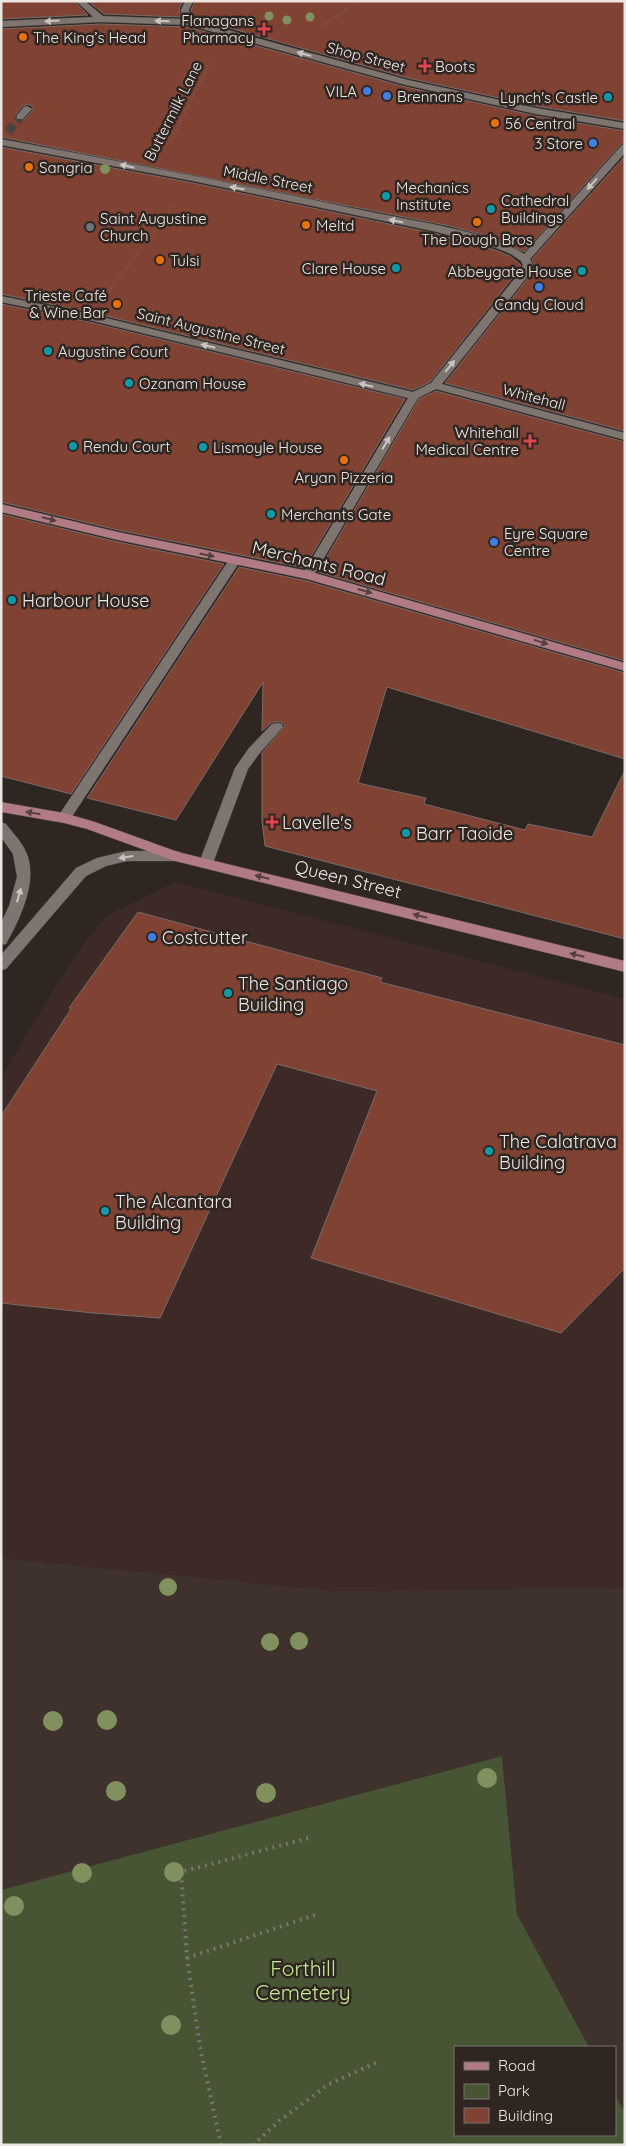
<svg xmlns="http://www.w3.org/2000/svg" width="626" height="2146" font-family="Quicksand,sans-serif">
	<style>
		.commercial { fill: #3d2a26 }
		.built { fill: #3f312b }
		.green { fill: #475534 }
		.building { fill: #804233; stroke: #776c69; fill-rule: evenodd }
		.lines { fill: none; stroke-linecap: round; stroke-linejoin: round }
		.minor-tunnel { stroke: #4b433f; stroke-width: 9; stroke-dasharray: 9 5; stroke-linecap: butt }
		.minor-casing { stroke: #4a4340; stroke-width: 1 }
		.major-casing { stroke: #4a4340; stroke-width: 1 }
		.path-far1 { stroke: #7b7470; stroke-width: 2; stroke-dasharray: 0.5 2.5; stroke-linecap: butt }
		.path { stroke: #7b7470; stroke-width: 4; stroke-dasharray: 2 5; stroke-linecap: butt }
		.minor { fill: #7e7470; fill-rule: evenodd }
		.major { fill: #b07b85; fill-rule: evenodd }
		.tree { fill: #80905e }
		.oneway { fill: #cbc4c0 }
		.oneway2 { fill: #564040 }
		.health-dot { fill: #e0444e; stroke: #2f2622; stroke-width: 2 }
		.food-dot { fill: #e8710a; stroke: #2f2622; stroke-width: 2 }
		.shop-dot { fill: #3f7fe0; stroke: #2f2622; stroke-width: 2 }
		.culture-dot { fill: #0f9aa8; stroke: #2f2622; stroke-width: 2 }
		.worship-dot { fill: #6b7280; stroke: #2f2622; stroke-width: 2 }
		.labels { text-anchor: middle; dominant-baseline: central; stroke-width: 5; stroke-linejoin: round; paint-order: stroke }
		.far-poi-label { font-size: 15px; fill: #ece6e3; stroke: #2f2622; text-anchor: start }
		.far-street-label { font-size: 15px; fill: #ece6e3; stroke: #2f2622 }
		.street-label { font-size: 18px; fill: #ece6e3; stroke: #2f2622 }
		.poi-label { font-size: 18px; fill: #ece6e3; stroke: #2f2622; text-anchor: start }
		.near-park-label { font-size: 21px; fill: #c2e790; stroke: #2f2622 }
	</style>
	<rect width="100%" height="100%" fill="#2f2622"/>
	<path class="commercial" d="M175,882L625,999V1588L336,1591L1,1558V1078L46,1002L87,939L108,915Z"/>
	<path class="built" d="M1,1558L336,1591L625,1588V2113L615,2094V2047H589L517,1914L502,1756L1,1890Z"/>
	<path class="green" d="M502,1756L517,1914L589,2047H455V2135H615V2094L625,2113V2145H1V1890Z"/>
	<path class="building" d="M1,1H74L88,15L1,19Z
		M88,1H183L179,9L181,17L104,14Z
		M195,1H625V121L536,106L408,78L194,18L191,10Z
		M101,24L188,27L406,87L536,116L625,131V142L621,144L524,252L491,237L450,226L1,137V29ZM28,104L33,107V110L24,120H16V114L23,106Z
		M1,147L193,183L437,234L495,250L510,256L521,265L517,272L430,382L413,390L89,312L1,294Z
		M625,156V431L445,383L529,277L535,266L532,259Z
		M1,304L89,322L405,399L304,568L118,530L1,502Z
		M436,391L625,442V661L318,572L419,399Z
		M1,514L118,542L224,564L71,794L1,776Z
		M239,567L307,581L625,673V759L387,687L358,783L426,798L424,804L525,830L528,824L592,837L625,770V939L265,846L262,821V753L285,726L282,722H272L262,731L263,682L176,820L87,798Z
		M138,912L382,978L380,982L625,1045V1268L561,1333L311,1258L377,1091L277,1064L160,1318L93,1313L1,1303V1116L71,1009L69,1008Z"/>
	<g class="lines">
		<path class="minor-tunnel" d="M8,132L20,117"/>
		<g class="minor-casing">
			<path id="minor" d="M76,1H85L103,16L183,19L181,10L185,1H193L189,10L192,20L408,80L536,108L625,123V129L536,114L406,85L188,25L101,22L1,27V21L93,17Z
				M27,106L32,109L23,119H17V115L24,107Z
				M1,139C125,162 248,186 371,212C413,221 488,231 524,254L622,145L625,144V153L530,259L533,265L528,276L442,384L625,433V440L436,389L418,398L314,575L312,578H304L302,575L408,398L89,320L1,302V296L89,314L413,392L431,383L519,273L523,265L521,261L511,254L496,248L437,232L193,181L1,145Z
				M235,556L241,560L69,821H59L57,818L231,557Z
				M277,723L282,724L283,727L259,754L248,769L213,863L211,867H201L199,863L235,768L249,748L272,724Z
				M1,822L6,824C12,832 22,842 26,852C39,880 20,919 6,944L1,945V923L9,906L17,877L13,854L1,837Z
				M127,851H175L180,852L182,856L180,860L175,861H127L106,866L86,876L6,969L1,970V955L76,868L97,858Z"/>
		</g>
		<g class="major-casing">
			<path id="major" d="M1,504L118,532L308,571L625,663V671L307,579L118,540L1,512Z
				M1,802L64,813L95,822L178,852L625,961V972L175,861L87,829L64,823L1,812Z"/>
		</g>
		<path class="path-far1" d="M322,26L359,1
			M170,142L211,61
			M109,291L173,206"/>
		<path class="path" d="M187,1958L318,1914
			M221,2145L200,2047L187,1958L181,1872L309,1838
			M253,2145L279,2121L329,2084L380,2061"/>
		<use href="#minor" class="minor"/>
		<use href="#major" class="major"/>
	</g>
	<g class="tree">
		<circle cx="269" cy="16" r="4.5"/>
		<circle cx="310" cy="17" r="4.5"/>
		<circle cx="287" cy="20" r="4.5"/>
		<circle cx="105" cy="169" r="5"/>
		<circle cx="168" cy="1587" r="9"/>
		<circle cx="299" cy="1641" r="9"/>
		<circle cx="270" cy="1642" r="9"/>
		<circle cx="107" cy="1720" r="10"/>
		<circle cx="53" cy="1721" r="10"/>
		<circle cx="487" cy="1778" r="10"/>
		<circle cx="116" cy="1791" r="10"/>
		<circle cx="266" cy="1793" r="10"/>
		<circle cx="174" cy="1872" r="10"/>
		<circle cx="82" cy="1873" r="10"/>
		<circle cx="14" cy="1906" r="10"/>
		<circle cx="171" cy="2025" r="10"/>
	</g>
	<defs><path id="oneway-solid" d="M-6-.8H1V-3.2L6.5 0L1 3.2V.8H-6Z" transform="scale(1.25)"/></defs>
	<g class="oneway">
		<use href="#oneway-solid" transform="translate(52 21) rotate(177)"/>
		<use href="#oneway-solid" transform="translate(162 21) rotate(-178)"/>
		<use href="#oneway-solid" transform="translate(304 54) rotate(-165)"/>
		<use href="#oneway-solid" transform="translate(127 166) rotate(-167)"/>
		<use href="#oneway-solid" transform="translate(592 184) rotate(132)"/>
		<use href="#oneway-solid" transform="translate(237 188) rotate(-169)"/>
		<use href="#oneway-solid" transform="translate(396 221) rotate(-168)"/>
		<use href="#oneway-solid" transform="translate(208 346) rotate(-166)"/>
		<use href="#oneway-solid" transform="translate(450 366) rotate(-51)"/>
		<use href="#oneway-solid" transform="translate(366 385) rotate(-166)"/>
		<use href="#oneway-solid" transform="translate(386 443) rotate(-59)"/>
		<use href="#oneway-solid" transform="translate(126 857) rotate(172)"/>
		<use href="#oneway-solid" transform="translate(19 895) rotate(-74)"/>
	</g>
	<g class="oneway2">
		<use href="#oneway-solid" transform="translate(49 519) rotate(14)"/>
		<use href="#oneway-solid" transform="translate(207 555) rotate(11)"/>
		<use href="#oneway-solid" transform="translate(365 591) rotate(16)"/>
		<use href="#oneway-solid" transform="translate(541 642) rotate(17)"/>
		<use href="#oneway-solid" transform="translate(33 813) rotate(-170)"/>
		<use href="#oneway-solid" transform="translate(262 877) rotate(-166)"/>
		<use href="#oneway-solid" transform="translate(420 916) rotate(-166)"/>
		<use href="#oneway-solid" transform="translate(577 955) rotate(-166)"/>
	</g>
	<g class="health-dot">
		<path d="M261.5 21.5h5v5h5v5h-5v5h-5v-5h-5v-5h5z"/>
		<path d="M422.5 58.5h5v5h5v5h-5v5h-5v-5h-5v-5h5z"/>
		<path d="M527.5 433.5h5v5h5v5h-5v5h-5v-5h-5v-5h5z"/>
		<path d="M269.5 814.5h5v5h5v5h-5v5h-5v-5h-5v-5h5z"/>
	</g>
	<g class="food-dot">
		<circle cx="23" cy="37" r="5"/>
		<circle cx="495" cy="123" r="5"/>
		<circle cx="29" cy="167" r="5"/>
		<circle cx="477" cy="222" r="5"/>
		<circle cx="306" cy="225" r="5"/>
		<circle cx="160" cy="260" r="5"/>
		<circle cx="117" cy="304" r="5"/>
		<circle cx="344" cy="460" r="5"/>
	</g>
	<g class="shop-dot">
		<circle cx="367" cy="91" r="5"/>
		<circle cx="387" cy="96" r="5"/>
		<circle cx="593" cy="143" r="5"/>
		<circle cx="539" cy="287" r="5"/>
		<circle cx="494" cy="542" r="5"/>
		<circle cx="152" cy="937" r="5"/>
	</g>
	<g class="culture-dot">
		<circle cx="608" cy="97" r="5"/>
		<circle cx="386" cy="196" r="5"/>
		<circle cx="491" cy="209" r="5"/>
		<circle cx="396" cy="268" r="5"/>
		<circle cx="582" cy="271" r="5"/>
		<circle cx="48" cy="351" r="5"/>
		<circle cx="129" cy="383" r="5"/>
		<circle cx="73" cy="446" r="5"/>
		<circle cx="203" cy="447" r="5"/>
		<circle cx="271" cy="514" r="5"/>
		<circle cx="12" cy="600" r="5"/>
		<circle cx="406" cy="833" r="5"/>
		<circle cx="228" cy="993" r="5"/>
		<circle cx="489" cy="1151" r="5"/>
		<circle cx="105" cy="1211" r="5"/>
	</g>
	<circle class="worship-dot" cx="90" cy="227" r="5"/>
	<g class="labels">
		<g class="far-poi-label">
			<text x="254" y="20" text-anchor="end">Flanagans<tspan x="254" dy="17">Pharmacy</tspan></text>
			<text x="33" y="37">The King’s Head</text>
			<text x="435" y="66">Boots</text>
			<text x="357" y="91" text-anchor="end">VILA</text>
			<text x="397" y="96">Brennans</text>
			<text x="598" y="97" text-anchor="end">Lynch's Castle</text>
			<text x="505" y="123">56 Central</text>
			<text x="583" y="143" text-anchor="end">3 Store</text>
			<text x="39" y="167">Sangria</text>
			<text x="396" y="187">Mechanics<tspan x="396" dy="17">Institute</tspan></text>
			<text x="501" y="200">Cathedral<tspan x="501" dy="17">Buildings</tspan></text>
			<text x="100" y="218">Saint Augustine<tspan x="100" dy="17">Church</tspan></text>
			<text x="316" y="225">Meltd</text>
			<text x="477" y="239" text-anchor="middle">The Dough Bros</text>
			<text x="170" y="260">Tulsi</text>
			<text x="386" y="268" text-anchor="end">Clare House</text>
			<text x="572" y="271" text-anchor="end">Abbeygate House</text>
			<text x="107" y="295" text-anchor="end">Trieste Café<tspan x="107" dy="17">&amp; Wine Bar</tspan></text>
			<text x="539" y="304" text-anchor="middle">Candy Cloud</text>
			<text x="58" y="351">Augustine Court</text>
			<text x="139" y="383">Ozanam House</text>
			<text x="519" y="432" text-anchor="end">Whitehall<tspan x="519" dy="17">Medical Centre</tspan></text>
			<text x="83" y="446">Rendu Court</text>
			<text x="213" y="447">Lismoyle House</text>
			<text x="344" y="477" text-anchor="middle">Aryan Pizzeria</text>
			<text x="281" y="514">Merchants Gate</text>
			<text x="504" y="533">Eyre Square<tspan x="504" dy="17">Centre</tspan></text>
		</g>
		<g class="far-street-label">
			<text transform="translate(366 57) rotate(15)">Shop Street</text>
			<text transform="translate(173 111) rotate(-63)">Buttermilk Lane</text>
			<text transform="translate(268 179) rotate(11)">Middle Street</text>
			<text transform="translate(211 331) rotate(14)">Saint Augustine Street</text>
			<text transform="translate(534 397) rotate(15)">Whitehall</text>
		</g>
		<g class="street-label">
			<text transform="translate(319 563) rotate(14)">Merchants Road</text>
			<text transform="translate(348 879) rotate(14)">Queen Street</text>
		</g>
		<g class="poi-label">
			<text x="22" y="600">Harbour House</text>
			<text x="282" y="822">Lavelle's</text>
			<text x="416" y="833">Barr Taoide</text>
			<text x="162" y="937">Costcutter</text>
			<text x="238" y="983">The Santiago<tspan x="238" dy="21">Building</tspan></text>
			<text x="499" y="1141">The Calatrava<tspan x="499" dy="21">Building</tspan></text>
			<text x="115" y="1201">The Alcantara<tspan x="115" dy="21">Building</tspan></text>
		</g>
		<g class="near-park-label">
			<text x="303" y="1968">Forthill<tspan x="303" dy="24">Cemetery</tspan></text>
		</g>
	</g>
	<rect width="626" height="2146" fill="none" stroke="#ece6e3" stroke-width="5"/>
	<rect x="454" y="2046" width="162" height="90" fill="#2f2622" stroke="#7b736f"/>
	<rect x="464" y="2062" width="25" height="8" fill="#b07b85" stroke="#7b736f"/>
	<text x="498" y="2071" font-size="15" fill="#ece6e3">Road</text>
	<rect x="464" y="2084" width="25" height="15" fill="#475534" stroke="#7b736f"/>
	<text x="498" y="2096" font-size="15" fill="#ece6e3">Park</text>
	<rect x="464" y="2108" width="25" height="15" fill="#804233" stroke="#7b736f"/>
	<text x="498" y="2121" font-size="15" fill="#ece6e3">Building</text>
</svg>
